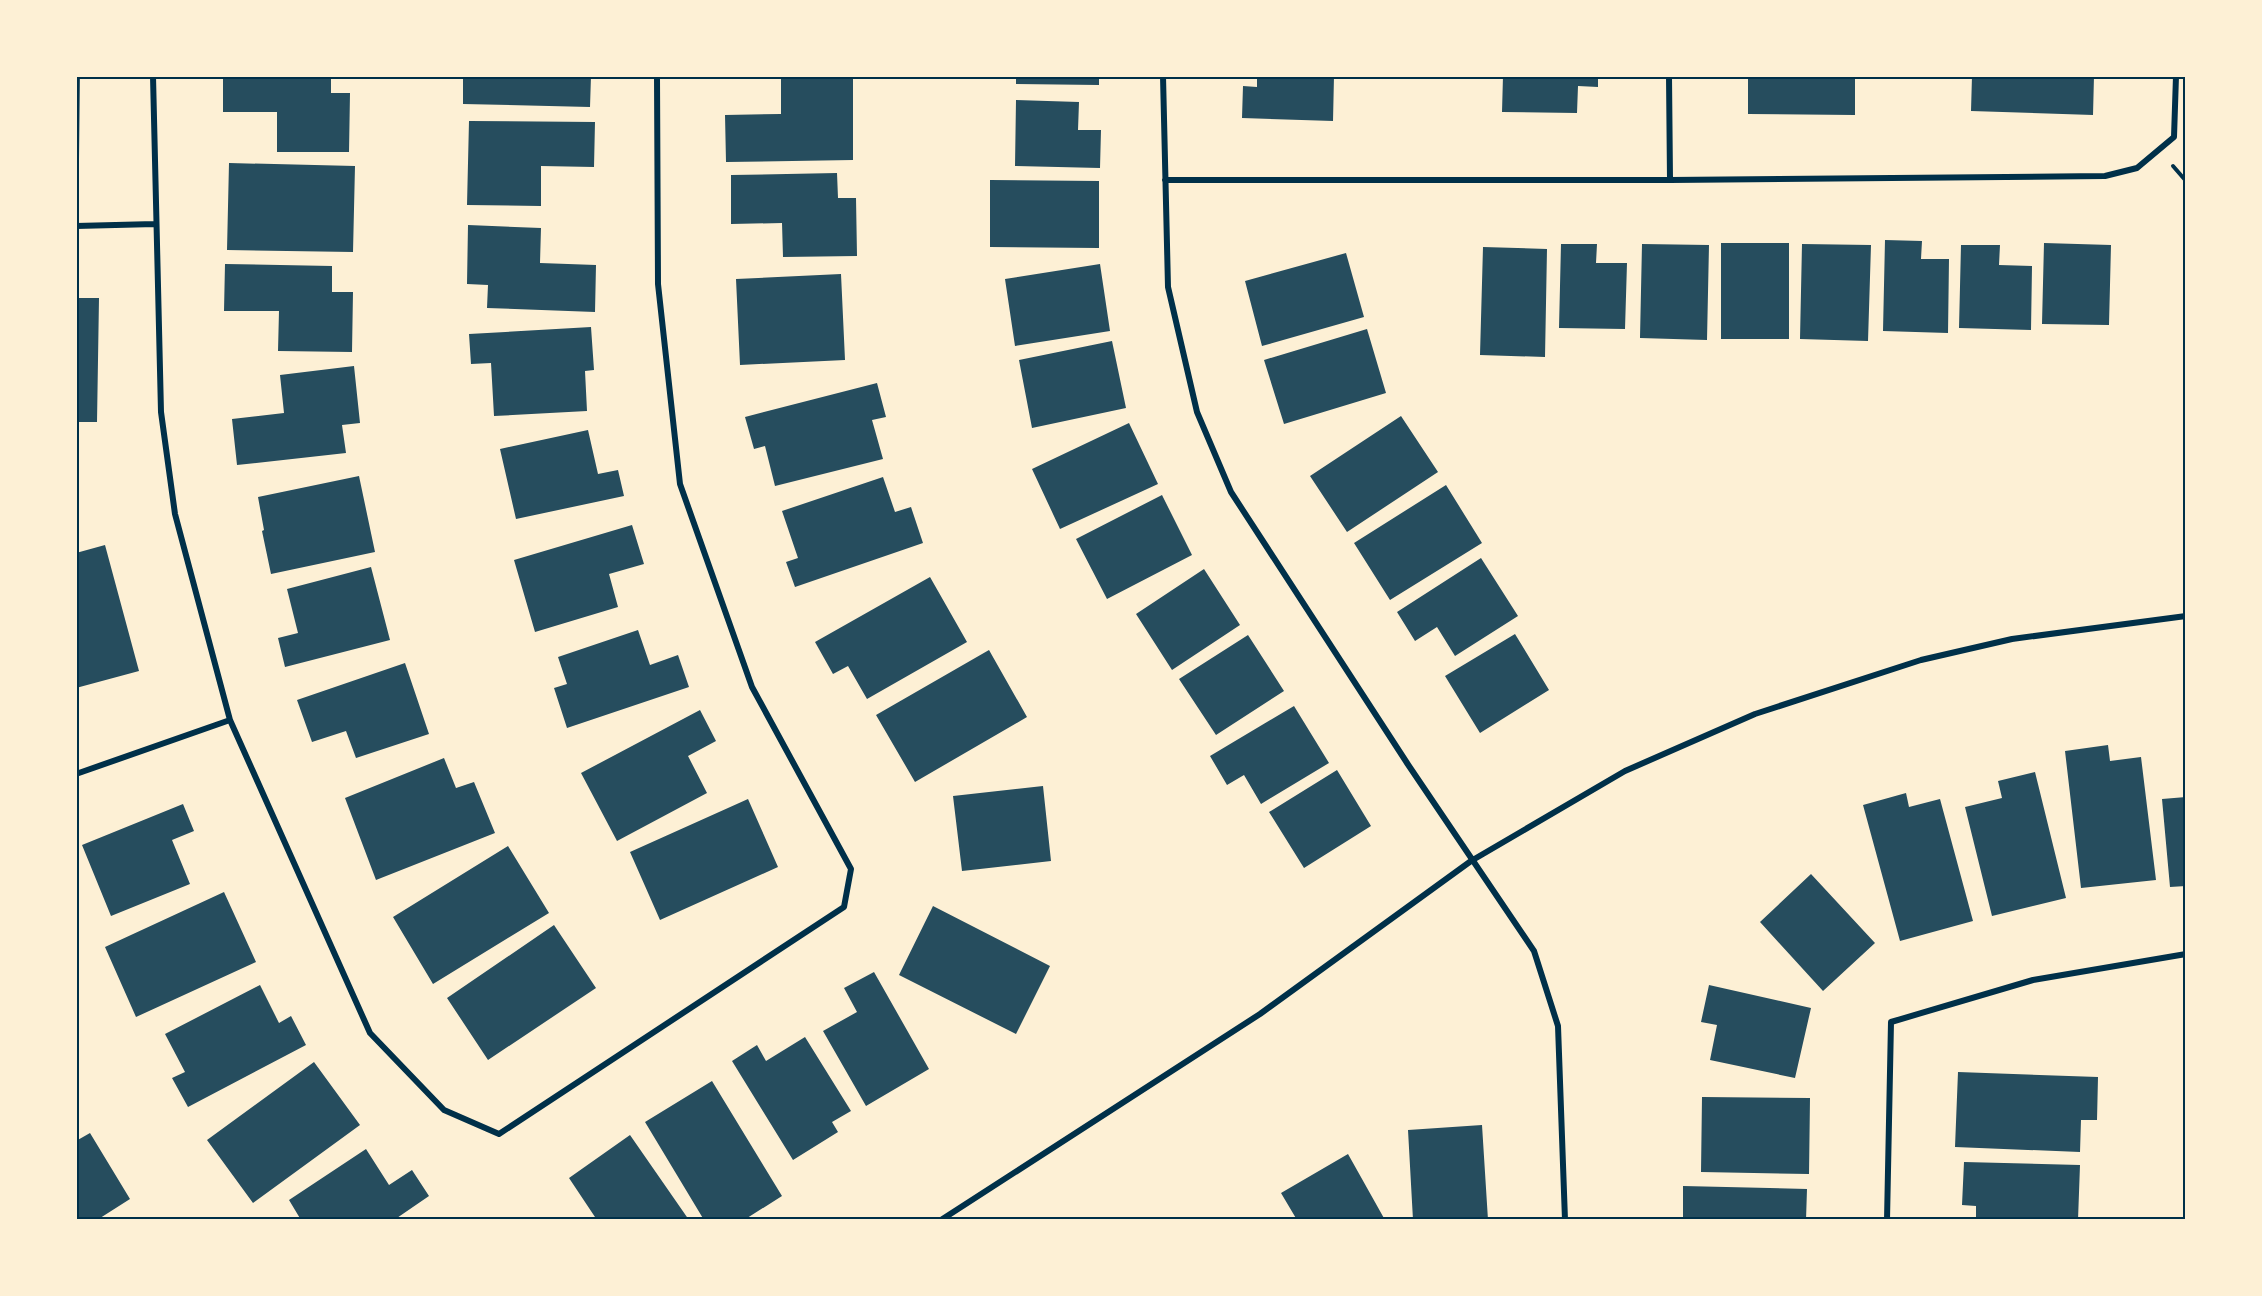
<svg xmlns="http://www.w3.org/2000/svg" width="2262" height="1296" font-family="'DejaVu Sans',sans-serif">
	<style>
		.building { fill: #264d5e }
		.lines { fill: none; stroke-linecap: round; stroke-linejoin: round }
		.path { stroke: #003049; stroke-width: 4 }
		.minor { stroke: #003049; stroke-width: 6 }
		.neatline { fill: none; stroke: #003049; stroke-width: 2 }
	</style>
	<rect width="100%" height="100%" fill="#fdf0d5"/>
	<path class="building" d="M76,76H80L79,159H76Z
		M223,76H331V93H350L349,152H277V112H223Z
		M463,76H591L590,107L463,104Z
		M781,76H853V160L726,162L725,115L781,114Z
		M1016,76H1099V85L1016,84Z
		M1257,76H1334L1333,121L1242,118L1243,86L1257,87Z
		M1503,76H1598V87L1578,86L1577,113L1502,112Z
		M1748,76H1855V115L1748,114Z
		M1972,76H2094L2093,115L1971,111Z
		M1016,100L1079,102L1078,130H1101L1100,168L1015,166Z
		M469,121L595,122L594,167L541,166V206L467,205Z
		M229,163L355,166L353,252L227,250Z
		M837,173L838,198H856L857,256L783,257L782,223L731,224V175Z
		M990,180L1099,181V248L990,247Z
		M468,225L541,228L540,263L596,265L595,312L487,308L488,285L467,284Z
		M1885,240L1922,241L1921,259H1949L1948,333L1883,331Z
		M1721,243H1789V339H1721Z
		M2044,243L2111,245L2109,325L2042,324Z
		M1561,244H1597L1596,263H1627L1625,329L1559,328Z
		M1642,244L1709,245L1707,340L1640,338Z
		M1802,244L1871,245L1868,341L1800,339Z
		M1961,245H2000L1999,265L2032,266L2031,330L1959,328Z
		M1483,247L1547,249L1545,357L1480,355Z
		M1346,253L1364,317L1262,346L1245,281Z
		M225,264L332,266V292H353L352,352L278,351L279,311H224Z
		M1100,264L1110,331L1015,346L1005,279Z
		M841,274L845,360L740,365L736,279Z
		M76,298H99L97,422H76Z
		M591,327L594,370L585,371L587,411L494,416L491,363L471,364L469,334Z
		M1367,329L1386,393L1284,424L1264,360Z
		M1112,341L1126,408L1032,428L1019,360Z
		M354,366L360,423L342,425L346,453L237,465L232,419L284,413L280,375Z
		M877,383L886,417L872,420L883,459L775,486L765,446L754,449L745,417Z
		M1401,416L1438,472L1347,532L1310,476Z
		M1129,423L1158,484L1060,529L1032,469Z
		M588,430L598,474L618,470L624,496L516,519L500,449Z
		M359,476L375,552L271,574L262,531L264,530L258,497Z
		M883,477L895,512L911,507L923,543L795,587L786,562L798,558L782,511Z
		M1446,485L1482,543L1390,600L1354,543Z
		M1162,495L1192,555L1107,599L1076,539Z
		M632,525L644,564L609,574L618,607L535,632L514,560Z
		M105,545L139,671L76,688V553Z
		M1481,558L1518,616L1455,656L1437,627L1415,641L1397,612Z
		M371,567L390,640L285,667L278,638L298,633L287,589Z
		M1204,569L1240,625L1172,670L1136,614Z
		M930,577L967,642L867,699L848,666L833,674L815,642Z
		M638,630L650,665L678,655L689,687L567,728L554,688L567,684L558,657Z
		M1515,634L1549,690L1480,733L1445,676Z
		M1248,635L1284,691L1216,735L1179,679Z
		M989,650L1027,717L915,782L876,715Z
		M405,663L429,734L356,758L346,731L312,742L297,700Z
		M1294,706L1329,763L1261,804L1244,775L1227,785L1210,756Z
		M700,710L716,741L688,756L707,793L617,841L581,773Z
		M2108,745L2110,761L2141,757L2156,880L2081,888L2065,751Z
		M444,758L456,788L474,782L495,833L376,880L345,798Z
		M1337,770L1371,826L1304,868L1269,812Z
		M2035,772L2066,898L1992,916L1965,807L2002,798L1998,781Z
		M1043,786L1051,861L962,871L953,796Z
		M1906,793L1909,807L1940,799L1973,921L1900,941L1863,805Z
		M2186,797V886L2170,887L2162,799Z
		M748,799L778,867L660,920L630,852Z
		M183,804L194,831L172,840L190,884L111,916L82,845Z
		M508,846L549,913L433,984L393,917Z
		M1811,874L1875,943L1823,991L1760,922Z
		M224,892L256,962L136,1017L105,947Z
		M933,906L1050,966L1016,1034L899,975Z
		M554,925L596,988L488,1060L447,998Z
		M874,972L929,1069L866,1106L823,1031L857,1012L844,988Z
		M260,985L279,1023L291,1016L306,1045L188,1107L172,1078L185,1072L165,1034Z
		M1709,985L1811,1008L1795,1078L1710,1060L1717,1025L1701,1022Z
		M805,1037L851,1111L832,1122L838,1132L793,1160L732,1061L757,1045L766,1061Z
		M314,1062L360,1125L253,1203L207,1140Z
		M1958,1072L2098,1077L2097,1120H2081L2080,1152L1955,1147Z
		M712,1081L782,1196L744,1220H704L645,1122Z
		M1702,1097L1810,1098L1809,1174L1701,1172Z
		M1482,1125L1488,1220H1413L1408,1130Z
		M90,1133L130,1199L97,1220H76V1141Z
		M630,1135L689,1220H597L569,1178Z
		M366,1149L389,1185L412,1170L429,1196L394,1220H301L289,1200Z
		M1348,1154L1385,1220H1297L1281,1193Z
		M1964,1162L2080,1165L2078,1220H1976V1206L1962,1205Z
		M1683,1186L1807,1189L1806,1220H1683Z"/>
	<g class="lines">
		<path class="path" d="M2173,166L2186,181"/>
		<path class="minor" d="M153,76L161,412L175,514L230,720L370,1033L444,1110L499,1134L844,907L851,869L752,687L680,484L658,284L657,76
			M1163,76L1168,287L1197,412L1231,492L1407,763L1534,951L1558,1026L1565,1220
			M1669,76L1670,180
			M1165,180H1670L2105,176L2137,168L2174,137L2176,76
			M76,226L155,224
			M76,774L230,720
			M941,1220L1260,1014L1471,861L1625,771L1755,714L1921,660L2012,639L2186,616
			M1887,1220L1891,1022L2033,980L2186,954"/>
	</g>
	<rect width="2262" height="1296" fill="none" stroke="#fdf0d5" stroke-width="156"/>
	<rect x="78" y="78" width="2106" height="1140" class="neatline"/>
</svg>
